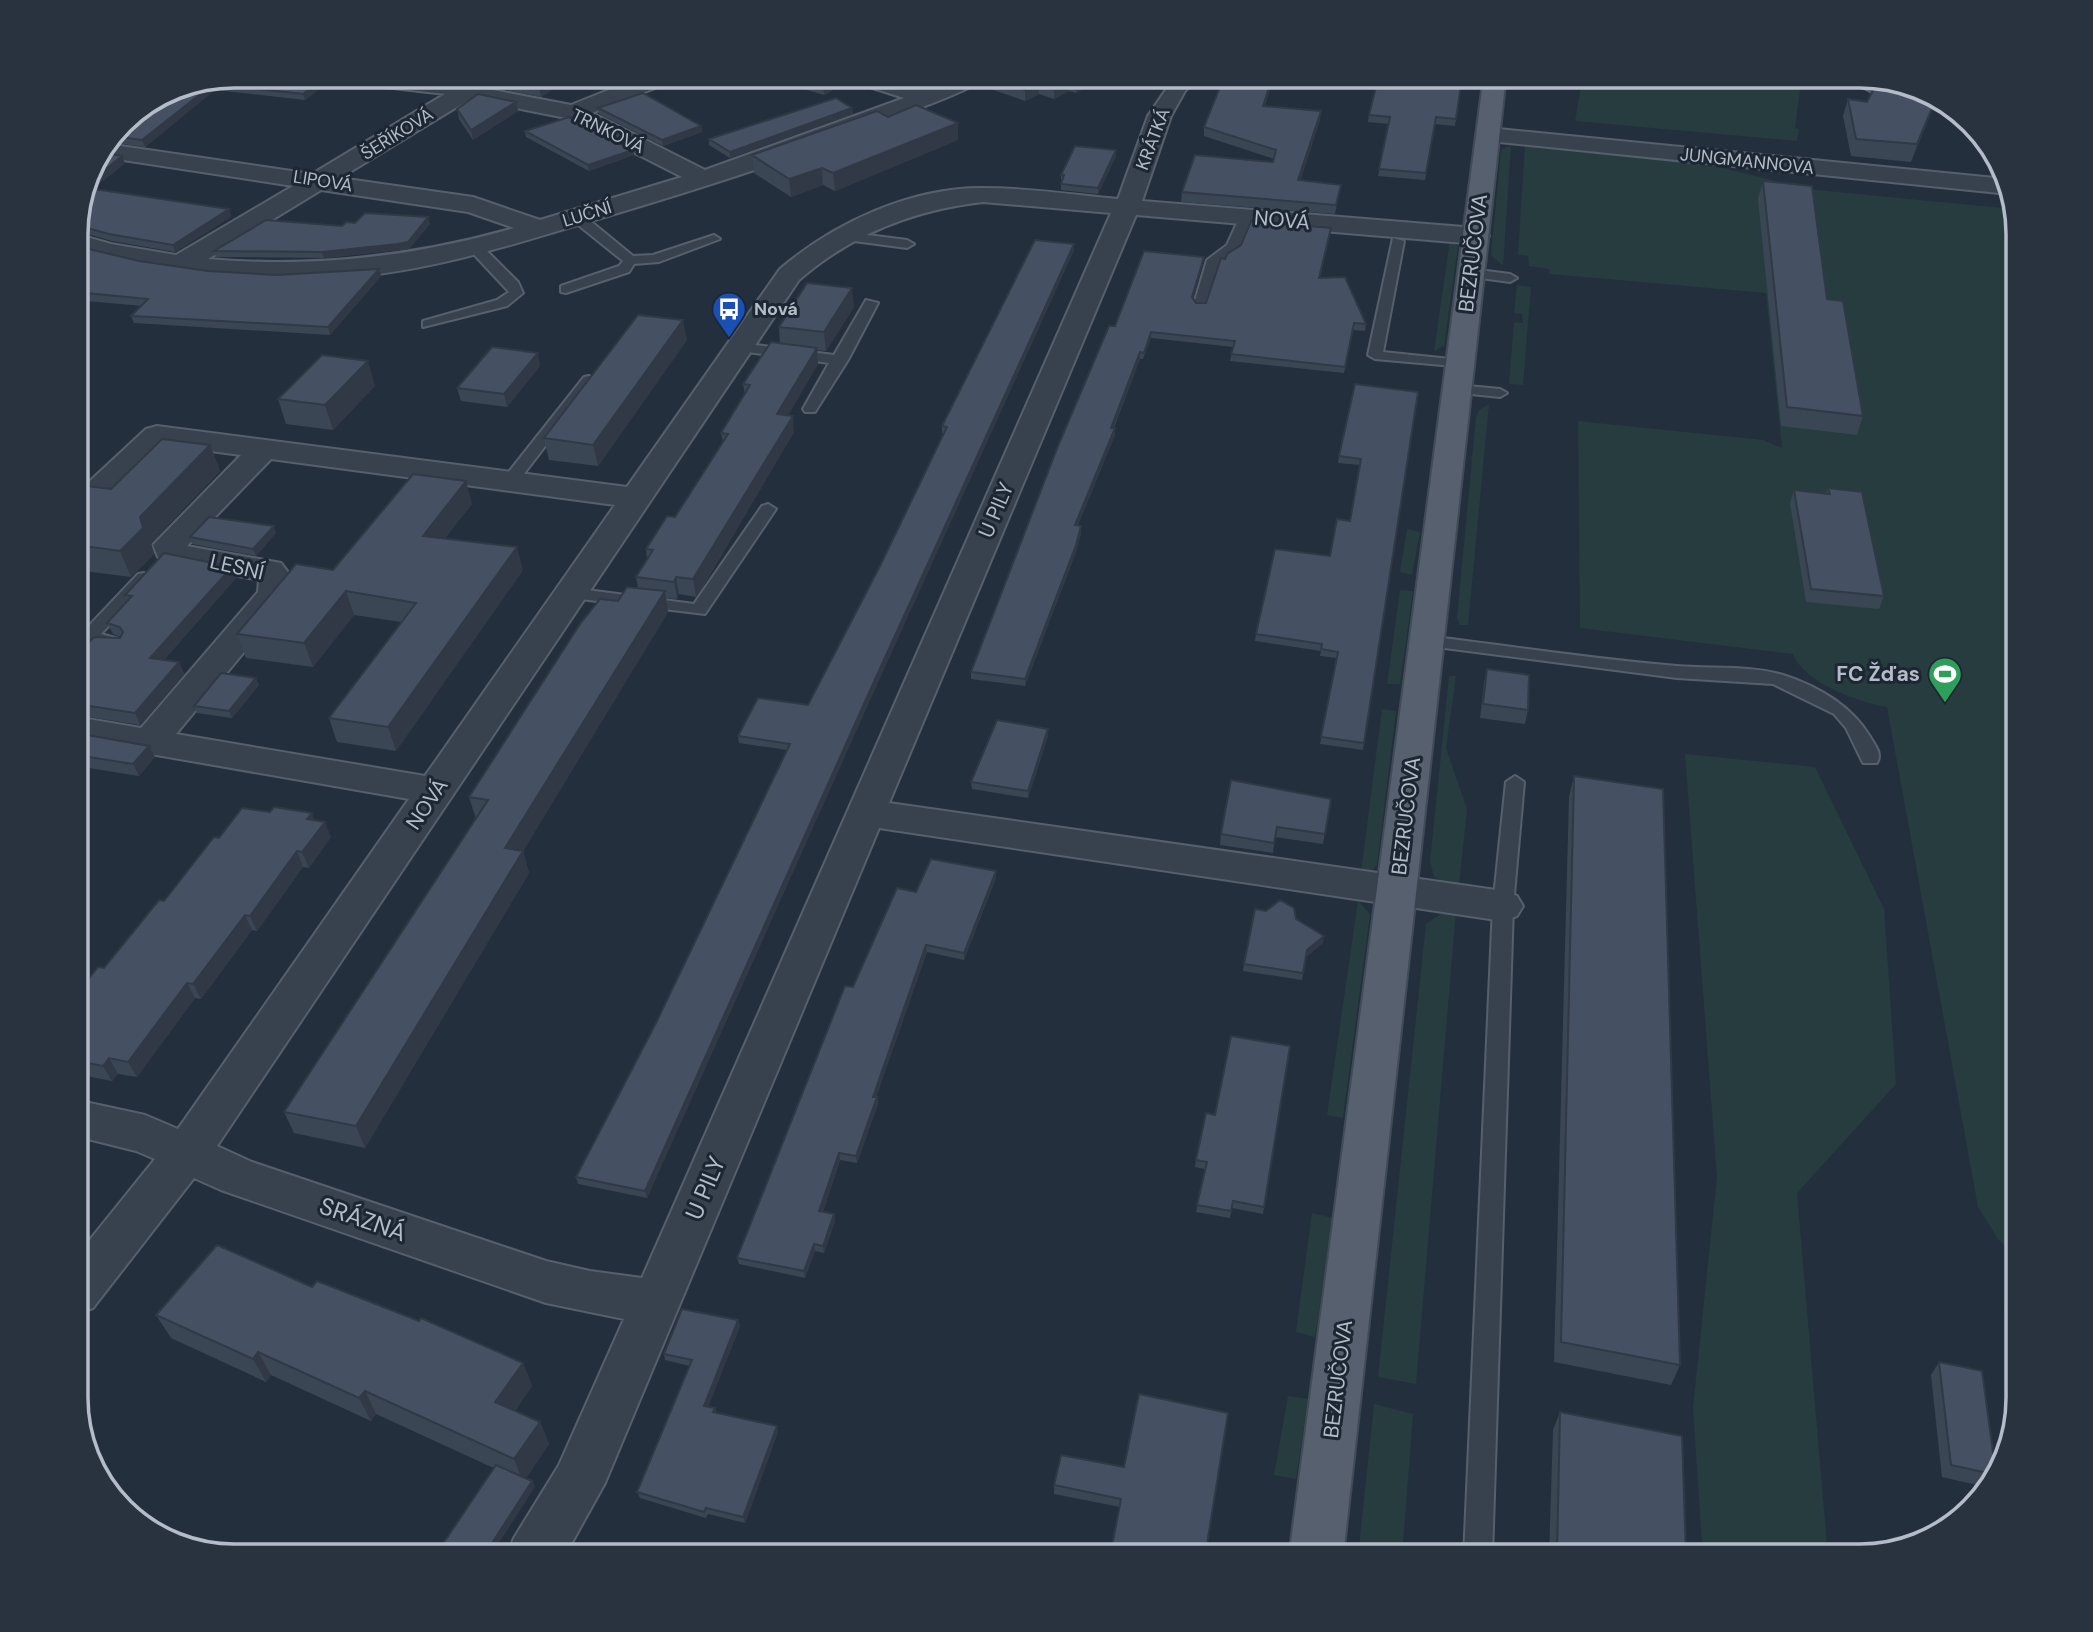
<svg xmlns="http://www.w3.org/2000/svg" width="2093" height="1632" font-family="'DM Sans',sans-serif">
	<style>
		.green { fill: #263c3f }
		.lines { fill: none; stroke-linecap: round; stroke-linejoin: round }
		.lane-casing { stroke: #565f6c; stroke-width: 4 }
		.street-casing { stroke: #565f6c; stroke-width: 4 }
		.primary-casing { stroke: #414a57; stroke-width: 4 }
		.lane { fill: #38414e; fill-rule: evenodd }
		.street { fill: #38414e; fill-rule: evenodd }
		.primary { fill: #56606e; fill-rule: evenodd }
		.wall { fill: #3b4654 }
		.shaded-wall { fill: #303945 }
		.building { fill: #455162; stroke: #303945; stroke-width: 2 }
		.labels { text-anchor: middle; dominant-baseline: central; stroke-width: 6; stroke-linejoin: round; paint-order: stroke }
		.far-street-label { font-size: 18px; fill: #b4bcc9; stroke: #1d2633 }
		.far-poi-label { font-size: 18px; font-weight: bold; fill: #b4bcc9; stroke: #1d2633; text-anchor: start }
		.street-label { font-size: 21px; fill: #b4bcc9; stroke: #1d2633 }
		.poi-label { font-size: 21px; font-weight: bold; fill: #b4bcc9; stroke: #1d2633; text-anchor: end }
		.near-street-label { font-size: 24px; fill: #b4bcc9; stroke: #1d2633 }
		.rim { fill: none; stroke: #b4bcc9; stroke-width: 3.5 }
	</style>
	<rect width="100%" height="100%" fill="#242f3e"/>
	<path class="green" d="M1583,75H1794L1801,82L1795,128L1799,129L1797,141L1575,121Z
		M1511,145L1503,266L1491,255L1501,150Z
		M1525,145L1711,165L1807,189L2012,209L2018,233V1260L1998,1239L1978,1207L1887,707C1858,702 1804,683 1793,654L1580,628L1578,421L1763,440L1782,448L1766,293L1550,274L1549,269L1529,266L1528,256L1518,255Z
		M1450,240L1458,246L1444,346L1434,351Z
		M1517,285L1531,287L1523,385L1509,384L1514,322L1523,323L1522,314L1514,313Z
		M1489,404L1468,625H1460L1457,618L1476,417L1479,410Z
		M1407,529L1420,532L1412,575L1400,572Z
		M1400,590L1413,591L1400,684H1387Z
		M1449,676H1456L1446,748L1467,809L1459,886L1443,882L1434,876L1430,862Z
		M1382,709L1396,711L1377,865L1370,873L1361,872Z
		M1685,754L1815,767L1884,909L1896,1084L1797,1193L1828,1557H1703L1693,1408L1717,1177Z
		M1358,901L1370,914L1343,1118L1327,1115Z
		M1456,911L1416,1384L1378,1377L1426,924L1444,912Z
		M1312,1213L1333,1218L1315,1337L1296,1332Z
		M2004,1308L2018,1310V1390Z
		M1288,1396L1308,1399L1296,1479L1274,1475Z
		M1374,1404L1413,1414L1402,1557H1358Z"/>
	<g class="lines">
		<g class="lane-casing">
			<path id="lane" d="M580,75H592L583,81L577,78Z
				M1849,75H1860L1883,90L1940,102C1917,111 1864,95 1849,75Z
				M572,214H582L633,256L653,255L714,235L720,239L659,262L634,264L629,272L566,293L561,292V286L619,266L623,261L572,220Z
				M1241,214L1252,217L1238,250L1219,262L1206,307H1196L1194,304L1207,260L1227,245Z
				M844,232L907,240L914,244L907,248L839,239L838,236Z
				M1393,238L1404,241L1383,352L1460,360L1467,364L1465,367L1375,359L1368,355Z
				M468,242H478L518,282L523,293L507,306L423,327V321L497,300L509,292L468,248Z
				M1471,269L1510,274L1517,278L1510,282L1466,276V270Z
				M866,300L878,303L848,360L815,412H805L803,409L829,363L740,351L733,347L740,343L834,355Z
				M589,376L596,380L516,484H504V478L584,377Z
				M1457,385L1500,389L1507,393L1500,397L1452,392L1450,389Z
				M768,504L776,509L705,614L572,598L564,593L572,588L694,604L762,506Z
				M144,573L152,578L150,582L101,634L122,640L125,644L122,648L91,645L82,634L85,630L138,574Z
				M1427,636C1510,646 1593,659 1677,666C1712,669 1749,665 1783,675C1817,686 1850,705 1869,735C1874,744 1883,753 1877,763H1863L1846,728L1834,714L1773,684L1677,678L1421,645L1418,641Z
				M1515,776L1524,782L1513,906L1492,1557H1464L1493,906L1506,782Z"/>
		</g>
		<g class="street-casing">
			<path id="street" d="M330,75H415L571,105L646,75H678L675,80L592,113L705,170L904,98L848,80L845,75H880L924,89L956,75H986C977,88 936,101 921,108C813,153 702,188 591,221C511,245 431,271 348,277C258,284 162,276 76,250V234L111,244L176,255L293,186L97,156L107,144L312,174L445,94L341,82ZM470,99L566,118L682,177L540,220L473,197L340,178ZM321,190L468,212L514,228C412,257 313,268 208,259Z
				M1176,75H1200L1185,91L1171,116L1142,201L1476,228L1485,231L1489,236L1485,241L1476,244L1136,215L889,803L1503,891L1517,896L1523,906L1517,916L1503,921L879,828L605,1483L564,1557H506L514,1538L559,1465L624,1319L546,1303L221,1190L194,1178L93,1308L76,1314V1257L155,1159L136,1151L76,1136V1100L145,1115L178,1129L409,799L76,741V717L141,728L258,592L259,580L168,562L158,557L153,545L241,455L164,445L87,518L76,521V494L146,429L157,426L627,487L780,269C834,223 911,187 984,188C1029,188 1074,195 1118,199L1148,116ZM983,202L1111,213L642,1278L590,1271L546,1261L252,1162L217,1146L799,280C852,234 913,210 983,202ZM271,459L615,505L425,776L176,734L292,594L293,579L281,563L187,546Z
				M1488,128L2005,179L2009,194L1480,140L1476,135L1480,130Z"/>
		</g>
		<g class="primary-casing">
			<path id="primary" d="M1484,75H1506L1343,1557H1289Z"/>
		</g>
		<use href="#lane" class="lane"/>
		<use href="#street" class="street"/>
		<use href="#primary" class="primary"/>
	</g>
	<path class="wall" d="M233,75H331L332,79L305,100L215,90L145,147L108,142L129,115Z
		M498,75H574L541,97L501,89Z
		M756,75H847V82L824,95Z
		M978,75H1108L1076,93L1069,91L1054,99L1039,94L1025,101L979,85Z
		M1462,78L1455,126L1435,124L1425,180L1378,176L1389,124L1368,122L1369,115Z
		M1878,81L1936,101L1911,162L1851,156L1843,116L1848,99L1867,102Z
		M516,102L518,111L473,140L459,119L457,109Z
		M1265,106L1320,120L1300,180L1341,185L1335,214L1181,202L1182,192L1273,162L1274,159L1204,136V127Z
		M598,108L701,126L702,132L663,146L599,114Z
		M852,108L853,114L730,158L709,145V139Z
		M888,117L958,123V140L835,191L823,185L791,197L754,173L752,155Z
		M525,131L634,155L589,171L526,137Z
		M1116,156L1098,194L1061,190V175Z
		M125,163L89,192L84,191L91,164Z
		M1763,181L1827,299L1863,416L1857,435L1781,426L1758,199Z
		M229,209L231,217L175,252L112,241L77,231L76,232V222Z
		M430,224L409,249L400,250L324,258L216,257L214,251L342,226Z
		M1330,234L1320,278L1366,324L1365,331L1353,330L1344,373L1230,361L1233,347L1151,338L1143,359H1140L1114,428H1115V435L1078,525L1081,526V533L1076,552L1025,686L971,679V672L1115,326L1203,263L1193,298L1196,303H1206L1225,259Z
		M1074,244V250L878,682L647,1198L578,1184L576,1177L656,1023L787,750L739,743L738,736L808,705L880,566L944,433H942V426Z
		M76,246L139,261L208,271L277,275L379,269L381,276L330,335L134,323L131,316L142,306L76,300Z
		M854,307L826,351L817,350L818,364L788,415L794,432L702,588L696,597L679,594L677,599L666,598L668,612L523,851L529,873L365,1148L294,1133L284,1112L476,819L469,797L618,601L638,588L636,577L647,559L646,549L675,517L723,442L721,433L745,394L743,384L780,343L779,327Z
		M687,340L598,466L549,460L544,438Z
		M540,366L507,407L461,401L457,388Z
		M375,386L333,430L286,424L278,399Z
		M1418,392L1363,750L1320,744L1336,658L1320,656L1321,651L1255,641L1256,634L1330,556L1350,521L1360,465L1338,463L1339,456Z
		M210,445L220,471L151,543L154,554L131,577L76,570V496L111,489Z
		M1828,488L1884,596L1879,609L1806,602L1790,503L1794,490L1826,494Z
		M472,504L445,538L523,570L396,751L337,742L329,718L401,622L354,615L313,667L246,658L237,634L333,570Z
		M276,533L256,556L192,544L190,537Z
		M236,578L164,660L179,662L184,674L140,725L76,715V647L83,648L120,638L121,637L113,634L107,623L128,601L125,595Z
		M1487,669L1528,710L1525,724L1480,718L1484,683Z
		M259,685L232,718L197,713L194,706Z
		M76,733L149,746L155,757L139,776L76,766Z
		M1048,736L1028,798L972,789L971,782Z
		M1574,776L1680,1365L1671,1385L1554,1362L1569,797Z
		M1331,799L1323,844L1275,837L1273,853L1220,845L1221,834Z
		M314,820L331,837L309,868L303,867L257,931L252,930L201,999L195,998L137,1077L118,1074L112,1081L76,1074V995L104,968L219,838Z
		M996,878L964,960L927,952L876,1097H877L878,1104L857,1163L840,1160L823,1212L834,1214L835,1221L824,1253L815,1251L805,1278L739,1264L737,1258L853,987Z
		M1323,943L1306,957L1302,980L1243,971L1244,964Z
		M1290,1046L1263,1214L1232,1208L1230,1218L1196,1212L1205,1169L1195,1167L1196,1160L1215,1115Z
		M312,1287L523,1363L532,1386L515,1411L540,1422L549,1444L526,1478L532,1481L535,1487L376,1414L371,1421L271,1375L266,1382L171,1338L156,1315Z
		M738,1320L740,1326L708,1407L715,1408L716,1412L778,1432L745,1523L708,1514L706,1518L640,1498L637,1492L690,1366L665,1360L664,1354Z
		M1939,1362L1995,1467L1989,1482L1986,1487L1942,1477L1931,1375Z
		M1139,1394L1120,1507L1054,1494V1485L1124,1467Z
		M1560,1412L1686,1557H1549L1553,1430Z"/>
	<path class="shaded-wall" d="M327,75H331L332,79L305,100L303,94Z
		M537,75H574L541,97Z
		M838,75H847V82L824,95L823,84Z
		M1087,75H1108L1076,93V81Z
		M1273,75H1275L1262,115L1263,106Z
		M1069,79V91L1054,99V88Z
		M1039,83V94L1025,101V90Z
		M213,84L215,90L145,147L142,140Z
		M1935,101H1936L1911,162L1917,144Z
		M516,102L518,111L473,140L471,130Z
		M852,108L853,114L730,158V152Z
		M1321,111L1320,120L1298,189V180Z
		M958,123V140L835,191L833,173Z
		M701,126L702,132L663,146L662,140Z
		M633,150L634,155L589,171L588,165Z
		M1116,150V156L1098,194V188Z
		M122,156L125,163L89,192L87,185Z
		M822,168L823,185L791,197L789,179Z
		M229,209L231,217L175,252L173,245Z
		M428,217L430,224L409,249L324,258L322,252Z
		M1074,244V250L878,682L647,1198L645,1191L877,675Z
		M1204,257L1203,263L1191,303L1192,297Z
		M379,269L381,276L330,335L328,327Z
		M852,288L854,307L826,351L824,332Z
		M683,320L687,340L598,466L593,445Z
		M1151,332V338L1143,359L1144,353Z
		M817,348L818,364L779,431L777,414Z
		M1140,352V359L1111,434V428Z
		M538,353L540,366L507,407L504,394Z
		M368,361L375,386L333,430L325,405Z
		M793,416L794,432L696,597L693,579Z
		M1115,428V435L1075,532V525Z
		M210,445L220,471L151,543L154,554L131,577L120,551L140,517Z
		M466,481L472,504L429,559L423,536Z
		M274,526L276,533L256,556L253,549Z
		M1081,526V533L1076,552L1025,686V679Z
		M517,547L523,570L396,751L388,727Z
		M232,567L236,578L155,670L150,658Z
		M676,577L679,594L677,599L674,582Z
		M346,591L354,615L313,667L304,643Z
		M665,591L668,612L523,851L529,873L365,1148L356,1126L505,848Z
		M179,662L184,674L140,725L135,713Z
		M256,678L259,685L232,718L229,711Z
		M1048,729V736L1028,798V791Z
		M149,746L155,757L139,776L133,764Z
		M312,813L317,828L307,819Z
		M325,822L331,837L309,868L302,852Z
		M297,851L303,867L257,931L250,916Z
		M996,871V878L964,960V953Z
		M245,915L252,930L201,999L193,984Z
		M1324,936L1323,943L1306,957L1302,980L1307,950Z
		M926,945L927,952L874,1103L873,1097Z
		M187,983L195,998L137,1077L128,1062Z
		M109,1058L118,1074L112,1081L103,1066Z
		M877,1097L878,1104L857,1163L856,1156Z
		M839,1153L840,1160L821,1218L819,1211Z
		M834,1214L835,1221L824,1253L823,1246Z
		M814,1244L815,1251L805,1278L804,1271Z
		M738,1320L740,1326L706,1413L704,1406Z
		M258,1352L271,1375L266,1382L253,1359Z
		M523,1363L532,1386L505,1425L495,1402Z
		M365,1391L376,1414L371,1421L359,1398Z
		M540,1422L549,1444L523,1482L514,1459Z
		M777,1426L778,1432L745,1523L743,1517Z
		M95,1468L104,1480L103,1483L94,1471Z
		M532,1481L535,1487L490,1557H483Z"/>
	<path class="building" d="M233,75H327L303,94L213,84L142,140L112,136L129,115L173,87Z
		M794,75H838L823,84Z
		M983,75H1087L1076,81L1069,79L1054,88L1039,83L1025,90Z
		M1225,75H1273L1263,106L1321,111L1298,180L1341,185L1336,205L1182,192L1195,155L1273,162L1276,150L1204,127Z
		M1379,75H1435L1462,78L1456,119L1436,117L1426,173L1379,169L1390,117L1369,115Z
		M1878,81L1935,101L1917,144L1856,139L1848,99L1867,102Z
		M643,93L701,126L662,140L598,108Z
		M478,94L516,102L471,130L457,109Z
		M836,98L852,108L730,152L709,139Z
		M916,105L958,123L833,173L822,168L789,179L752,155L877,111L888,117Z
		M569,117L633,150L588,165L525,131Z
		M1075,146L1116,150L1098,188L1061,184L1064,175H1061Z
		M101,152L122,156L86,185L91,164Z
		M1763,181L1812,186L1827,299L1843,301L1863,416L1787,407Z
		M94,189L229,209L173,245L109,234L76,225L82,197Z
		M365,213L428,217L408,242L398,244L322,252L214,251L266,220L342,226L346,222L355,223Z
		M1251,221L1331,228L1319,278L1345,277L1366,324L1354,323L1345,367L1231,354L1235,341L1151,332L1144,353L1140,352L1111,428H1115L1075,525L1081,526L1076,545L1025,679L971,672L1058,446L1109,326H1115L1144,251L1204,257L1192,297L1196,303H1206L1221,258L1225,259L1227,254L1241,245Z
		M1035,240L1074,244L877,675L645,1191L576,1177L656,1023L790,744L738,736L758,698L808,705L880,566L947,427L942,426Z
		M76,246L139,261L208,271L277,275L379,269L328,327L131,316L148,299L76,292Z
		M807,283L852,288L824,332L779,327Z
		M638,315L683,320L593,445L544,438Z
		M771,342L817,348L777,414L793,416L693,579L676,577L674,582L636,577L653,550L646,549L667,516L675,517L728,434L721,433L750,385L743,384Z
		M492,347L538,353L504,394L457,388Z
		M322,355L368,361L325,405L278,399Z
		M1355,384L1418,392L1364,743L1321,737L1338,652L1321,649L1322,644L1256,634L1275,549L1330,556L1337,519L1350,521L1361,459L1339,456Z
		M162,439L210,445L140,517L143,528L120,551L76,545V496L87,486L111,489Z
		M413,474L466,481L423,536L517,547L388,727L329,718L416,603L346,591L304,643L237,634L296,564L333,570Z
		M1828,488L1862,492L1884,596L1811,589L1794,490L1830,494Z
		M209,517L274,526L253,549L190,537Z
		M164,553L232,567L150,658L179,662L135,713L76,704V647L83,648L94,637L120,638L123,632L120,627L107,623L132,596L125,595Z
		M627,587L665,591L505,848L523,851L356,1126L284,1112L488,800L469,797L580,624L600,599L618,601Z
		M1487,669L1529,675L1528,710L1483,704Z
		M221,673L256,678L229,711L194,706Z
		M997,720L1048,729L1028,791L971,782Z
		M76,733L149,746L133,764L76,755Z
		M1574,776L1663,789L1680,1365L1561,1342Z
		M1231,780L1331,799L1325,834L1277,827L1274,843L1221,834Z
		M274,807L312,813L307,819L325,822L302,852L297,851L250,916L245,915L193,984L187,983L128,1062L109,1058L103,1066L76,1061V995L98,967L104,968L159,900L164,901L214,837L219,838L242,808L270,812Z
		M931,859L996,871L964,953L926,945L873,1097H877L856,1156L839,1153L819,1211L834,1214L823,1246L814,1244L804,1271L737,1258L845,986L853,987L897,888L916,892Z
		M1280,900L1294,908L1296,919L1324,936L1307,950L1303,973L1244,964L1255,909L1266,911Z
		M1231,1036L1290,1046L1264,1207L1233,1201L1231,1211L1197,1205L1207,1162L1196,1160L1206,1113L1215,1115Z
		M217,1245L312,1287L317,1281L419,1321L421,1318L523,1363L495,1402L540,1422L514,1459L365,1391L359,1398L258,1352L253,1359L156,1315Z
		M682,1309L738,1320L704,1406L715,1408L713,1412L777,1426L743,1517L706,1508L704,1512L637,1492L692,1360L664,1354Z
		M1939,1362L1982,1371L1995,1467L1992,1474L1951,1465Z
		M1139,1394L1228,1413L1205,1557H1110L1121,1499L1054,1485L1061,1455L1124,1467Z
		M1560,1412L1682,1436L1686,1557H1557Z
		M496,1465L532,1481L483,1557H434Z"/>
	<defs>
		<g id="bus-pin" transform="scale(1.75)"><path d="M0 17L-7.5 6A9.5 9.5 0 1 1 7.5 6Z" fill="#1a4fb4" stroke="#1d2633"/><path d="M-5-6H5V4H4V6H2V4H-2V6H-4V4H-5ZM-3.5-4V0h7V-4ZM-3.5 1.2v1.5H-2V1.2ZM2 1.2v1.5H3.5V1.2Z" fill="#fff"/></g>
		<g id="stadium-pin" transform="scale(1.75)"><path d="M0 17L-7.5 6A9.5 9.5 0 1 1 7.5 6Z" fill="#2e9e5b" stroke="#1d2633"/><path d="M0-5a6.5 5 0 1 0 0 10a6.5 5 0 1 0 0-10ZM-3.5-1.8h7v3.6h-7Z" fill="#fff"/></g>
	</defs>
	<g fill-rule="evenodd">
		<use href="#bus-pin" x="729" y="309"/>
		<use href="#stadium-pin" x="1945" y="674"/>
	</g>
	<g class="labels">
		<g class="far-street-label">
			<text transform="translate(608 131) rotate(26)">TRNKOVÁ</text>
			<text transform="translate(397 134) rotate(-32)">ŠEŘÍKOVÁ</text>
			<text transform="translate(1153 139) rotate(-69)">KRÁTKÁ</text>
			<text transform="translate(1747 161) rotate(6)">JUNGMANNOVA</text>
			<text transform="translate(323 181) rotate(9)">LIPOVÁ</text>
			<text transform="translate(587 214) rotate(-17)">LUČNÍ</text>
		</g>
		<g class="far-poi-label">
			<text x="754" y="309">Nová</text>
		</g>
		<g class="street-label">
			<text transform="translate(1282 220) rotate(5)">NOVÁ</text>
			<text transform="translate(1473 253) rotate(-83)">BEZRUČOVA</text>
			<text transform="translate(996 510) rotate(-67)">U PILY</text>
			<text transform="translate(237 567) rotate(13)">LESNÍ</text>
			<text transform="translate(427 804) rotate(-56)">NOVÁ</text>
			<text transform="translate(1406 816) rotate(-83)">BEZRUČOVA</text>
			<text transform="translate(1338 1379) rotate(-83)">BEZRUČOVA</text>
		</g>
		<g class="poi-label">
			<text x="1920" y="674">FC Žďas</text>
		</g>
		<g class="near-street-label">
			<text transform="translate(705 1188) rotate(-67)">U PILY</text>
			<text transform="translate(363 1219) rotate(19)">SRÁZNÁ</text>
		</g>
	</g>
	<path d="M0 0H2093V1632H0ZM234 88H1860A146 146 0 0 1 2006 234V1398A146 146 0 0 1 1860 1544H234A146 146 0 0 1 88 1398V234A146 146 0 0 1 234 88Z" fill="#29323f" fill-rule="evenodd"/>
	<path class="rim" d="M234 88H1860A146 146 0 0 1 2006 234V1398A146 146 0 0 1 1860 1544H234A146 146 0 0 1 88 1398V234A146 146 0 0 1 234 88Z"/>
</svg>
